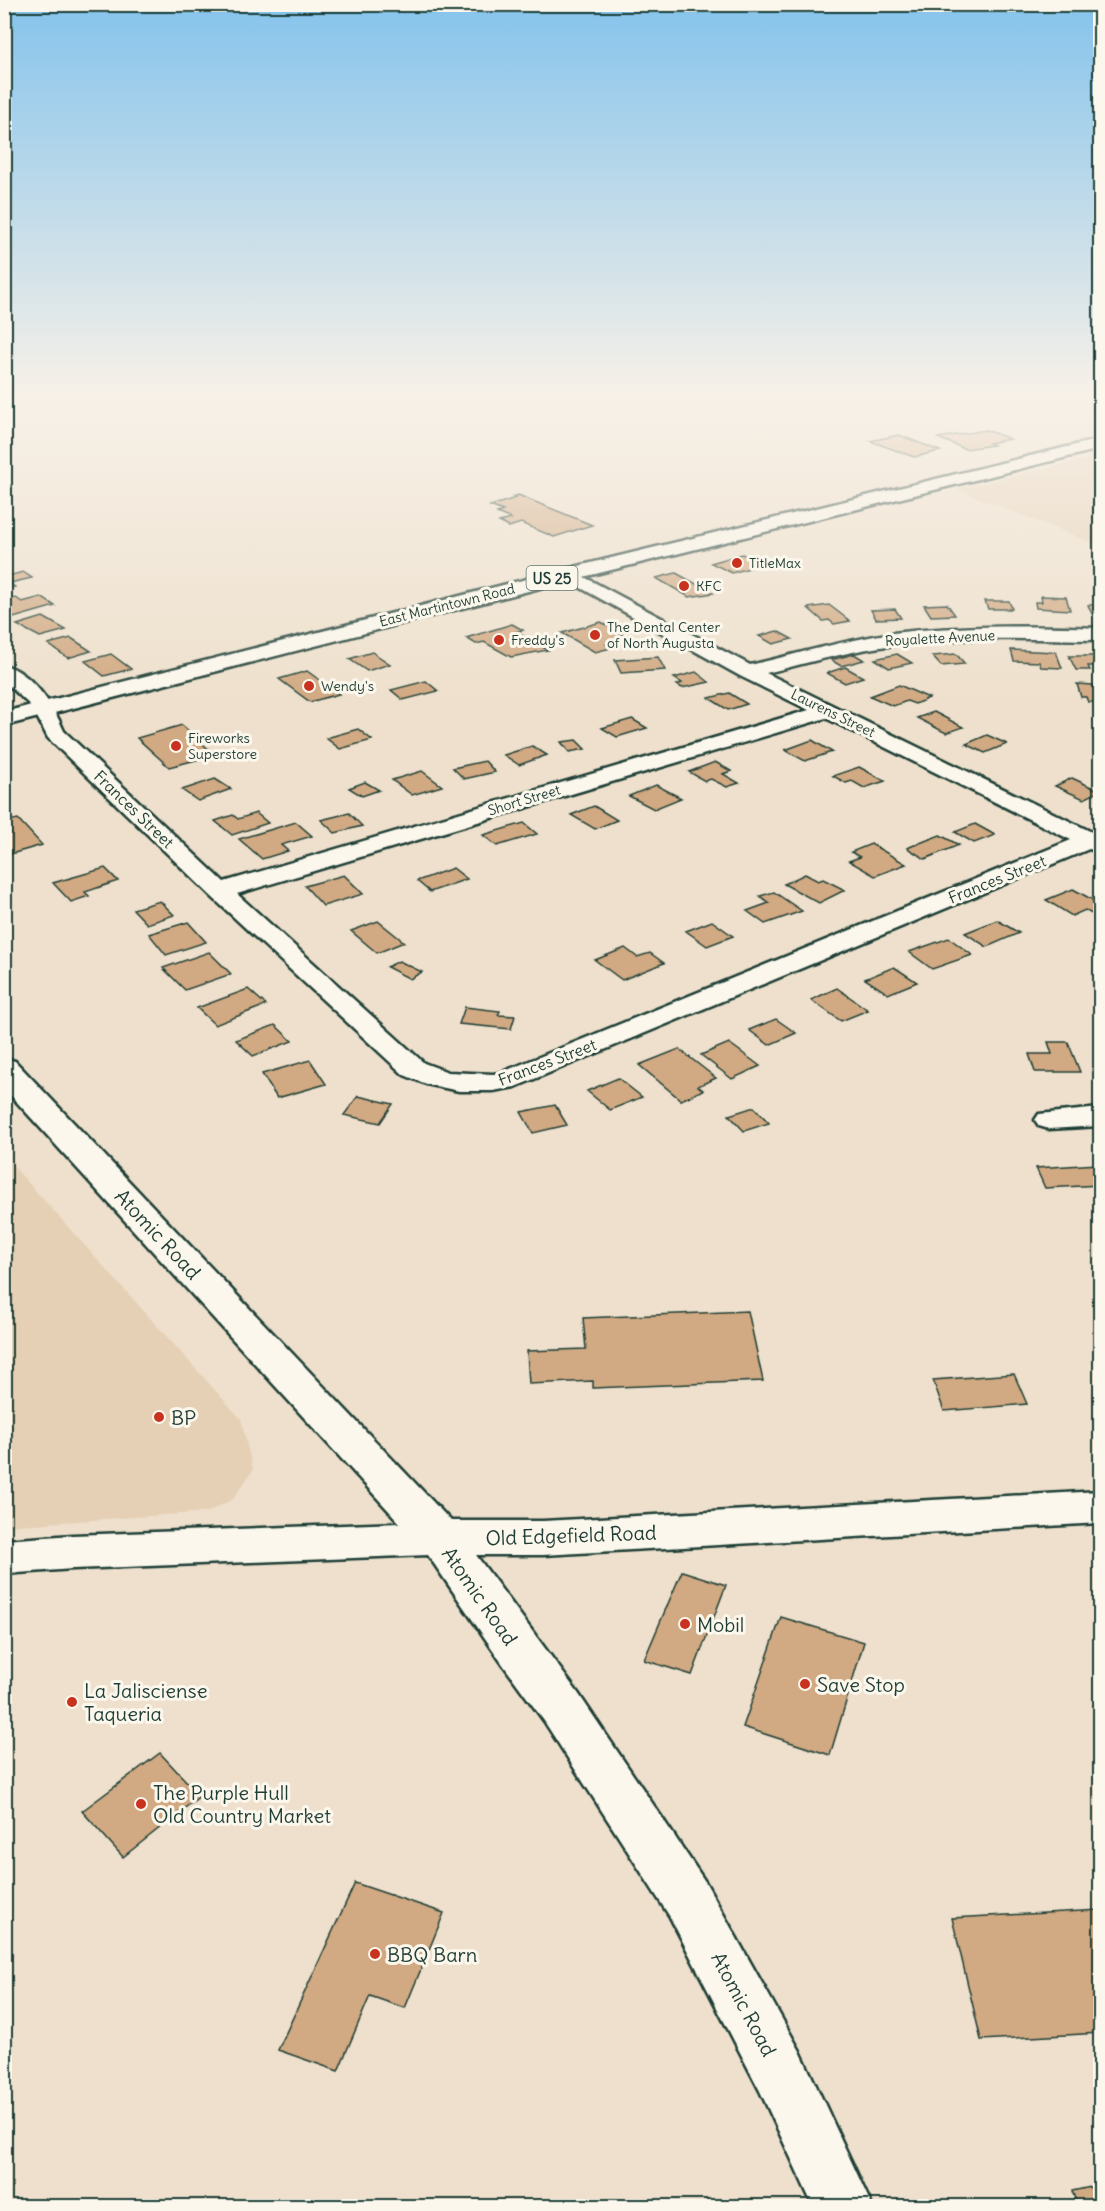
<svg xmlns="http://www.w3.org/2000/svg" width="1105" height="2211" font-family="Delius,sans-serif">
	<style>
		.built { fill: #e5d0b6 }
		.building { fill: #d1a982; stroke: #1f3d34; stroke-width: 1.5 }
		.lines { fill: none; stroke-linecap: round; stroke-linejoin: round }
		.street-casing { stroke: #1f3d34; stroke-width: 5 }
		.secondary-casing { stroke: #1f3d34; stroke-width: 5 }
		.primary-casing { stroke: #1f3d34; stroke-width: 5 }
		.street { fill: #fbf7ec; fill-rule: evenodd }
		.secondary { fill: #fbf7ec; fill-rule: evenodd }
		.primary { fill: #fbf7ec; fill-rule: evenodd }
		.poi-dot { fill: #c8321e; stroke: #fbf7ec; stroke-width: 2 }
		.labels { text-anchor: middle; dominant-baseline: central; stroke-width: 6; stroke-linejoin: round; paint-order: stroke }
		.far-poi-label { font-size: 14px; fill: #1f3d34; stroke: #fbf7ec; text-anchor: start }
		.far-street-label { font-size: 14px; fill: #1f3d34; stroke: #fbf7ec }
		.shield { fill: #fbf7ec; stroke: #61756b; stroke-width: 1.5 }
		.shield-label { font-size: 15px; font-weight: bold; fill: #1f3d34 }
		.street-label { font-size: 16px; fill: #1f3d34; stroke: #fbf7ec }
		.near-street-label { font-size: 20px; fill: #1f3d34; stroke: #fbf7ec }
		.near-poi-label { font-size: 20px; fill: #1f3d34; stroke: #fbf7ec; text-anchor: start }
	</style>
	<rect width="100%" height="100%" fill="#eee0cc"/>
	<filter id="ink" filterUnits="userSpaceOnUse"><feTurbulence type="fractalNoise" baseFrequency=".0167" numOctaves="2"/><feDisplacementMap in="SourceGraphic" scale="12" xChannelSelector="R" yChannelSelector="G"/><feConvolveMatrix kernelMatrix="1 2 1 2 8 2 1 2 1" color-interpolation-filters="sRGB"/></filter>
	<g filter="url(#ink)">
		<path class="built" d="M1100,456V539L1090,542L956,489Z
			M5,1157L241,1419L253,1470L233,1499L208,1512L5,1526Z"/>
		<path class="building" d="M986,430L1010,439L989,443L993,445L965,449L938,438Z
			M899,435L940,451L914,457L870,441Z
			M518,495L592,525L554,537L521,523L509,527L499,522L511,519L497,513L503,511L490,506L516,498L513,497Z
			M742,554L763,564L732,573L711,563Z
			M23,572L32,578L10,583L15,587L5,589L9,593L4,594V577Z
			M676,573L713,593L689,597L656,578Z
			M1041,596L1066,597L1070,610L1036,608L1035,602H1042Z
			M41,597L55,606L10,619L4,615V601L16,598L22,602Z
			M985,601H1009L1012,609H988Z
			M947,604L955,615L931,616L924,605Z
			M829,605L850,621L834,624L829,620L823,621L808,608Z
			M1088,605H1100V615L1092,614Z
			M895,609L901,618L876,619L871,610Z
			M43,617L66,630L40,637L17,625Z
			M601,622L629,638L606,644L611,648L595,652L562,633Z
			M512,624L523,630L516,632L548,650L511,657L484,642L476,644L466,638Z
			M777,631L792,639L773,644L759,636Z
			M71,638L91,651L68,658L48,644Z
			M1011,650L1056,652L1062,668L1041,667L1039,662L1014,661Z
			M372,652L390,664L367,671L349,659Z
			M111,654L131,669L104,676L85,661Z
			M854,654L864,660L841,666L831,660Z
			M897,654L912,663L889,668L875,659Z
			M956,654L965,664L941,666L932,656Z
			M1069,656H1100V666H1088L1090,670H1076Z
			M658,657L665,670L621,673L615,660Z
			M845,667L863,677L845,683L827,673Z
			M307,671L339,694L310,702L279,679Z
			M696,672L709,682L682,688L677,685L682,683L674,678Z
			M426,681L438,691L403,700L391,690Z
			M1077,684L1093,685L1099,702H1088L1086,697H1081Z
			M899,685L929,698L915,704L907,701L893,706L870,696Z
			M729,693L747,704L728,710L709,698Z
			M934,712L963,727L946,733L917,718Z
			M632,719L647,728L617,737L602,728Z
			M182,725L215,755L169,767L137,738Z
			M358,729L372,740L340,749L326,738Z
			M987,735L1007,744L985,753L966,744Z
			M576,740L585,749L569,752L561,742Z
			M812,740L832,752L805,761L785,750Z
			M532,746L547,755L519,765L504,755Z
			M485,761L495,772L464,779L453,768Z
			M715,762L731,771L723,774L739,783L727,787L711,779L705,781L689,772Z
			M859,767L885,781L864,788L852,781L846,783L833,776Z
			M422,771L442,786L412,795L392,780Z
			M1072,778L1100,791L1084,799L1055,786Z
			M215,779L231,789L198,801L182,790Z
			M365,782L379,790L362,796L349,788Z
			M656,785L681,798L654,809L629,796Z
			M594,806L617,820L595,829L571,815Z
			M256,813L268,823L232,835L215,821L233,815L238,819Z
			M349,813L362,826L335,833L321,820Z
			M18,819L42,845L4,856V822Z
			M296,822L312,836L281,845L288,851L262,859L239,839Z
			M524,823L537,834L497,846L483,835Z
			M975,824L995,835L974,843L955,832Z
			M940,835L959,845L925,859L907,848Z
			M871,844L906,864L875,876L849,861L860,857L851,852Z
			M105,868L118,881L85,892L89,896L71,902L53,883Z
			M453,868L467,879L430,892L417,881Z
			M805,874L818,881L823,879L845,890L819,903L784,884Z
			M344,875L363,894L323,906L305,886Z
			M1073,889L1100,904V919L1085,910L1072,916L1046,900Z
			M774,892L802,911L765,924L747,911L769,903L760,896Z
			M160,901L174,915L147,924L133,909Z
			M997,920L1019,933L987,947L965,933Z
			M378,921L404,942L377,953L351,931Z
			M712,921L733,936L707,946L686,931Z
			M188,922L206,942L166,955L149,934Z
			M949,938L972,955L932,969L909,952Z
			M625,948L637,957L650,953L664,963L622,980L595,960Z
			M209,952L231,974L185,990L163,968Z
			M399,961L422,972L410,979L387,967Z
			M894,967L917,982L888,994L865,979Z
			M837,988L868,1010L841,1021L811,1000Z
			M248,989L266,1005L215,1025L197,1008Z
			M465,1007L500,1011L498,1015L515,1016L511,1029L459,1024Z
			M776,1019L796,1033L769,1045L749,1030Z
			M275,1025L292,1041L253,1056L236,1040Z
			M1048,1042H1068L1080,1072H1035L1029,1054H1052Z
			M729,1043L760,1066L732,1079L701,1055Z
			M679,1049L716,1078L698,1086L703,1090L681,1100L639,1065Z
			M310,1060L326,1084L277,1098L262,1074Z
			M618,1078L642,1097L610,1110L587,1091Z
			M358,1096L393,1104L380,1123L344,1115Z
			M555,1105L567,1125L533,1133L521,1112Z
			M754,1107L769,1123L744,1131L729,1115Z
			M1098,1164L1100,1170V1185L1045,1188L1036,1168Z
			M748,1311L763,1381L593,1388V1381L529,1384L527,1351L586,1349L583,1318Z
			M1014,1374L1027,1404L944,1411L933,1380Z
			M682,1571L726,1585L692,1675L644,1660Z
			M781,1617L864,1642L830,1755L743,1727Z
			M160,1753L200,1796L123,1857L82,1811Z
			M355,1883L444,1913L405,2008L370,1996L338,2071L278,2050Z
			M1100,1910V2033L981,2040L952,1918Z
			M1100,2185V2206H1078L1072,2191Z"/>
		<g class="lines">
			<g class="street-casing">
				<path id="street" d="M569,569L750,665C797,654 845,640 893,633C962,625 1032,626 1100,628V640C1032,639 963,636 895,645C851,650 808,663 766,673L1100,836V852L1089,849L515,1087L493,1091H459L426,1084L404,1075L211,896L48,738L32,707L4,681V665C32,672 54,707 64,731L224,882L809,710L740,676L563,578L560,574L563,570ZM826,718L1071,840L500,1073L493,1074L448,1072L424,1063L237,894Z
					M1100,1108V1126L1049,1129L1039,1126L1035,1120L1039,1114Z"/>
			</g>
			<g class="secondary-casing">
				<path id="secondary" d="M4,1058L15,1061L451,1521H543L1100,1491V1523L543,1555H476L578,1693L706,1883L800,2051L872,2206H813L760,2091L670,1917L544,1721L504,1666L428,1555L73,1569L4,1574V1540L73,1535L400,1523L4,1088Z"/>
			</g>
			<g class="primary-casing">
				<path id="primary" d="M1100,439V449L575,579L4,726V712L562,570Z"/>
			</g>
			<use href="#street" class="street"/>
			<use href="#secondary" class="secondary"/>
			<use href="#primary" class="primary"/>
		</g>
	</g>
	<linearGradient id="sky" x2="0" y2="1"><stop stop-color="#85c3ec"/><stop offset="0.56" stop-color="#f7f1e8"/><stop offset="1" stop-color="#f7f1e8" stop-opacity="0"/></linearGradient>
	<rect width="1105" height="703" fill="url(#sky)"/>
	<g class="poi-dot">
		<circle cx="737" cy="563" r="6"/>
		<circle cx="684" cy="586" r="6"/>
		<circle cx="595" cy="635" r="6"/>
		<circle cx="499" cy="640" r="6"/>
		<circle cx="309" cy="686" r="6"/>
		<circle cx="176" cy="746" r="6"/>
		<circle cx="159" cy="1417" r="6"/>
		<circle cx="685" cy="1624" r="6"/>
		<circle cx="805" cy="1684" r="6"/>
		<circle cx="72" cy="1702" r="6"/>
		<circle cx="141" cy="1804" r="6"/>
		<circle cx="375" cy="1954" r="6"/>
	</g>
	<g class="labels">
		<g class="far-poi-label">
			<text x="749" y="563">TitleMax</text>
			<text x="696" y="586">KFC</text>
			<text x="607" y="627">The Dental Center<tspan x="607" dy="16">of North Augusta</tspan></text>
			<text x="511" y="640">Freddy's</text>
			<text x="321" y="686">Wendy's</text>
			<text x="188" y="738">Fireworks<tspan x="188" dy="16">Superstore</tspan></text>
		</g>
		<g class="far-street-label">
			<text transform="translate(447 605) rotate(-14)">East Martintown Road</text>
			<text transform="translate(940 638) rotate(-3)">Royalette Avenue</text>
			<text transform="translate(833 713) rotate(26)">Laurens Street</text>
			<text transform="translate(524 800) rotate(-17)">Short Street</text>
		</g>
		<rect class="shield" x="526.5" y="566" width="51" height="24" rx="4.5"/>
		<g class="shield-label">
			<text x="552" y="578">US 25</text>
		</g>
		<g class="street-label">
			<text transform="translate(134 809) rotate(44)">Frances Street</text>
			<text transform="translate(997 879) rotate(-22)">Frances Street</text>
			<text transform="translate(547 1062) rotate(-21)">Frances Street</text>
		</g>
		<g class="near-street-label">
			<text transform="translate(158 1234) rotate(47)">Atomic Road</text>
			<text transform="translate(571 1535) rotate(-2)">Old Edgefield Road</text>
			<text transform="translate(480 1596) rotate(55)">Atomic Road</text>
			<text transform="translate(744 2004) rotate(62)">Atomic Road</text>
		</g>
		<g class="near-poi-label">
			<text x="171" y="1417">BP</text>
			<text x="697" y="1624">Mobil</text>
			<text x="817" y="1684">Save Stop</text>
			<text x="84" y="1690">La Jalisciense<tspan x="84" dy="23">Taqueria</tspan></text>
			<text x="153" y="1792">The Purple Hull<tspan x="153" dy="23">Old Country Market</tspan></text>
			<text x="387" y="1954">BBQ Barn</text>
		</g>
	</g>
	<rect width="1105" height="2211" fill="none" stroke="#fbf7ec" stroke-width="24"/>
	<rect x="12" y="12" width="1081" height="2187" fill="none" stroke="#1f3d34" stroke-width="2" filter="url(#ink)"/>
</svg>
